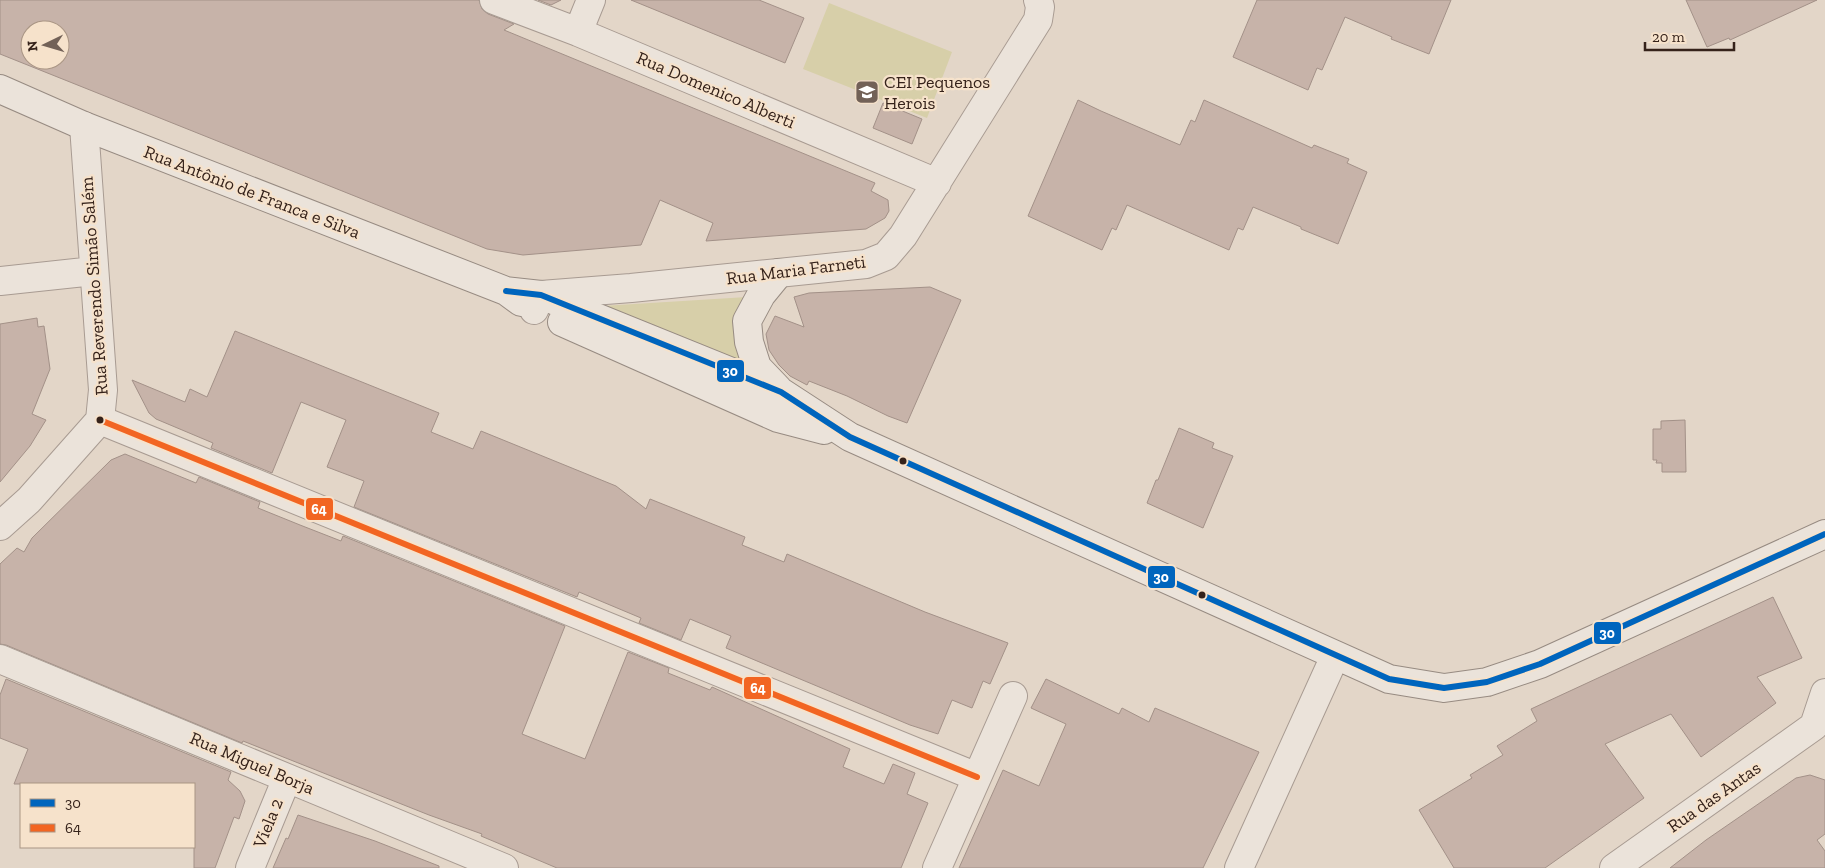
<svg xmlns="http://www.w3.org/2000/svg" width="1825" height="868" font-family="'Zilla Slab',serif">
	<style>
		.green { fill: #d7cfa9 }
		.building { fill: #c7b3a9; stroke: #a39188; fill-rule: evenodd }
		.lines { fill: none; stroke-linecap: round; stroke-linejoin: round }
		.street-casing { stroke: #a89b92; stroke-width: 30 }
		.secondary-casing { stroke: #978b82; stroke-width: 30 }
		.street { stroke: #ebe3da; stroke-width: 28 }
		.secondary { stroke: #ebe3da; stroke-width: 28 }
		.bus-1-casing { stroke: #f6e2cb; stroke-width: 10 }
		.bus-2-casing { stroke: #f6e2cb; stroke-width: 10 }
		.bus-1 { stroke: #0065bd; stroke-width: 6 }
		.bus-2 { stroke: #f26522; stroke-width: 6 }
		.bus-dot { fill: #35221a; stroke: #f6e2cb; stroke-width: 2 }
		.labels { text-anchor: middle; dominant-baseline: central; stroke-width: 4.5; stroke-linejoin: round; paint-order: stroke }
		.poi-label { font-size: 18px; fill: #35221a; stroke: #f6e2cb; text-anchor: start }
		.street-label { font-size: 18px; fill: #35221a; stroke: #f6e2cb }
		.line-badge { stroke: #f6e2cb; stroke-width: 2 }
		.badge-label { font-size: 14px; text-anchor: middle; font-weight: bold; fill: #fff }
	</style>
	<rect width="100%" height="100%" fill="#e3d6c8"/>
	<path class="green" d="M829,3L952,52L927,118L803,69Z
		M747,297C734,327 730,334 744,365L602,306Z"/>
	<path class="building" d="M0,0H479L482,9L488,14L514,24L504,30L875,183L871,191L888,200L889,211L885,218L866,229L706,241L713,223L660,200L641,245L523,255L487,249L0,54ZM30,30H60V60H30Z
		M538,0H561L551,5Z
		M631,0H759L804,18L785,63Z
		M1257,0H1451L1429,54L1391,39L1392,37L1345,17L1322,70L1317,68L1308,90L1233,57Z
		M1686,0H1817L1730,40L1729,38L1707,47Z
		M1078,100L1101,111L1180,145L1191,120L1195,122L1204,100L1312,148L1314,145L1349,159L1347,163L1367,172L1338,244L1301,229V227L1253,207L1243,230L1238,228L1229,250L1127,205L1116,230L1112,228L1102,250L1028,216Z
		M883,103L922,119L912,144L873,128Z
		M930,287L961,300L907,423L888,416L847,396L809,381L807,385L790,376L779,365L769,350L766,334L775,316L804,327L794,297L809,293Z
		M37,318L38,327L44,326L50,369L32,414L46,420L30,446L0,482V324Z
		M235,331L439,413L431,432L473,449L481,431L616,486L646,509L650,499L745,537L742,545L784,562L787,554L925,612L1008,643L990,684L983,681L972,708L952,700L938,734L910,725L726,648L731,636L690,619L681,640L639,623L641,618L579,592L577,597L354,507L364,481L327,467L346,420L301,402L272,473L211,448L213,443L156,419L149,413L132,380L185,402L190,389L207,397Z
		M1685,420L1686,472H1662V463H1656L1657,460H1653V429H1661V421Z
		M1179,428L1214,443L1212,448L1233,456L1203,528L1147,503L1156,480H1158Z
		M125,454L196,483L199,477L260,502L258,508L300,525L341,541L343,536L565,626L522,734L585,759L628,652L669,668L668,673L710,690L712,687L850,749L843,767L884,784L893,764L915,773L907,794L928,803L901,868H557L481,836L482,834L429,815L243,741L242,743L6,645L0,644V564L17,548L24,552L32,538L111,460Z
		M1773,597L1802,658L1757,677L1776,703L1701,757L1671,714L1605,744L1644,798L1545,868H1454L1419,810L1472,778L1470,775L1503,755L1497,746L1537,721L1531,709Z
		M6,679L231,772L228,780L240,791L245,801L239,819L234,817L215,868H194V784H14L28,749L0,738V695Z
		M1046,679L1119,714L1122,708L1149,722L1155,708L1259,752L1203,868H959L1003,770L1039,786L1066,724L1031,708Z
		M1810,775L1825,780V834L1817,840L1825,851V868H1670L1706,840L1796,778Z
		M298,815L375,841L439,866V868H273L286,838L288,839Z"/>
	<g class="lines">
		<g class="street-casing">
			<path id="street" d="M494,0L578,32L937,183
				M578,32L591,0
				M0,281L94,271
				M534,310L541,295L631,288L866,264L886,256L903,236L1038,20L1040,7L1038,0
				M100,420L977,777
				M0,526L29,500L100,420L103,390L84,126
				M0,659L504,868
				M1814,726L1825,693
				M250,868L287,778
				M937,868L1013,696
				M1239,868L1335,656
				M1614,868L1814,726"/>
		</g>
		<g class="secondary-casing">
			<path id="secondary" d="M0,89L84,126L506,291L521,302
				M506,291L541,295L781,392L850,437L1389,679L1444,688L1487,682L1540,664L1825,534
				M562,322L778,418L824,430
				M778,389L757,367L749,342L747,321L761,295L779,273"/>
		</g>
		<use href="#street" class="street"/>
		<use href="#secondary" class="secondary"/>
		<g class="bus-1-casing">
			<path id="bus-1" d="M506,291L541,295L781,392L850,437L1389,679L1444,688L1487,682L1540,664L1825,534"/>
		</g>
		<g class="bus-2-casing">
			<path id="bus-2" d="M100,420L977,777"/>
		</g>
		<use href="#bus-1" class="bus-1"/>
		<use href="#bus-2" class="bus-2"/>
	</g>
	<defs>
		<g id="school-square" transform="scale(1.25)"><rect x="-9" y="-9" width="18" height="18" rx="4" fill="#726157" stroke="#f6e2cb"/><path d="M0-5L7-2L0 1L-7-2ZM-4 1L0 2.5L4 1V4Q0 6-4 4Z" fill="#fff"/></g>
	</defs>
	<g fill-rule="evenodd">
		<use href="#school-square" x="867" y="92"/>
	</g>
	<g class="bus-dot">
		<circle cx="100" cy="420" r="4.5"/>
		<circle cx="903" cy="461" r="4.5"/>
		<circle cx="1202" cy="595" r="4.5"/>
	</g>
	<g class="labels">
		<g class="poi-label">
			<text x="884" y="82">CEI Pequenos<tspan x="884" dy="21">Herois</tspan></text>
		</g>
		<g class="street-label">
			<text transform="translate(716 90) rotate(23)">Rua Domenico Alberti</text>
			<text transform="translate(252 192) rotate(21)">Rua Antônio de Franca e Silva</text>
			<text transform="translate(796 270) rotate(-7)">Rua Maria Farneti</text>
			<text transform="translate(94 286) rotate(-94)">Rua Reverendo Simão Salém</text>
			<text transform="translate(252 763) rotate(23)">Rua Miguel Borja</text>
			<text transform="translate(1714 797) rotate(-35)">Rua das Antas</text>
			<text transform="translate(268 823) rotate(-68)">Viela 2</text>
		</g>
	</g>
	<g class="line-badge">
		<rect x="716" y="359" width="29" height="24" rx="5" fill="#0065bd"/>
		<rect x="305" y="497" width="29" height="24" rx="5" fill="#f26522"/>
		<rect x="1147" y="565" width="29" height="24" rx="5" fill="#0065bd"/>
		<rect x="1593" y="621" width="29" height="24" rx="5" fill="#0065bd"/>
		<rect x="743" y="676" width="29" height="24" rx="5" fill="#f26522"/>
	</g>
	<g class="badge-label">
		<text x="730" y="376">30</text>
		<text x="319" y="514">64</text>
		<text x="1161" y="582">30</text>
		<text x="1607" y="638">30</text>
		<text x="758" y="693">64</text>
	</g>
	<rect x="20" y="783" width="175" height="65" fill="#f6e2cb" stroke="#a99584"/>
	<rect x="30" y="799" width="25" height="8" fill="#0065bd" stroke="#a99584"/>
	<text x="65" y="808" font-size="15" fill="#35221a">30</text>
	<rect x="30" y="824" width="25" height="8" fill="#f26522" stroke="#a99584"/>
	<text x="65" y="833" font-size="15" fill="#35221a">64</text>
	<g transform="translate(45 45) rotate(265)"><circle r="24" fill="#f6e2cb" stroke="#a99584"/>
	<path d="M0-4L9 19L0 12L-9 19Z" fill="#726157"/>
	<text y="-8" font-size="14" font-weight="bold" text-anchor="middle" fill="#35221a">N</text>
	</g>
	<path d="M1645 42v8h89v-8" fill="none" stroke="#35221a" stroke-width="2.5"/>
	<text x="1652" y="42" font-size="15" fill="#35221a" stroke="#f6e2cb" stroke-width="4" paint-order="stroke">20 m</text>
</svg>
